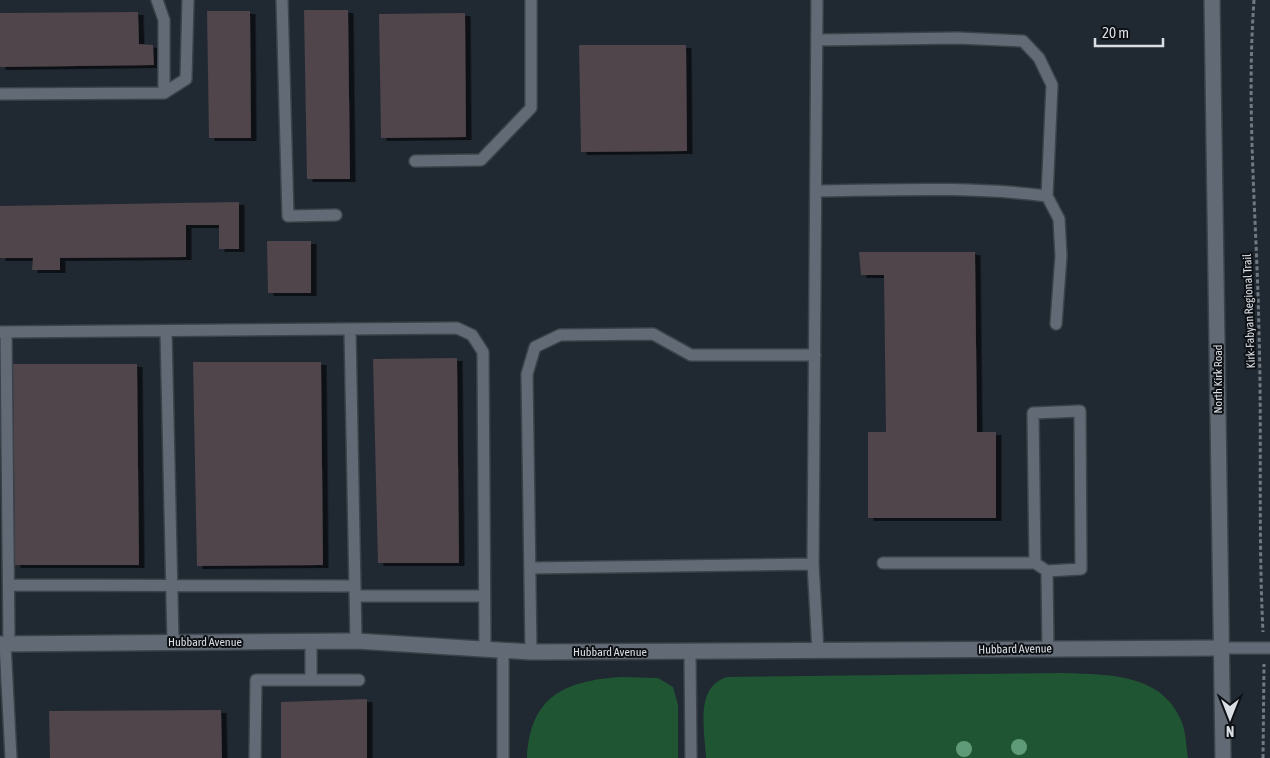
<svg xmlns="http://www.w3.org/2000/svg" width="1270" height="758" font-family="'Asap Condensed',sans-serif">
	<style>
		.green { fill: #205533 }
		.building { fill: #4f444c; filter: url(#shadow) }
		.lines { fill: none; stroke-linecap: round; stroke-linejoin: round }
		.lane-casing { stroke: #3b4249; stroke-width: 14 }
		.street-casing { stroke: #3b4249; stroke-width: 18 }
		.secondary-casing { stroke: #3b4249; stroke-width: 18 }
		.path { stroke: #717880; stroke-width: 3; stroke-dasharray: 4 2.5; stroke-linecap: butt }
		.lane { stroke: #616a75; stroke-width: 11 }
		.street { stroke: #616a75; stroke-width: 15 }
		.secondary { stroke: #616a75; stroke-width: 15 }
		.tree { fill: #5f9b78 }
		.labels { text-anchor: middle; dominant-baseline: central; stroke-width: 4; stroke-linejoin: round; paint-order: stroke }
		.street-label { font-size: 12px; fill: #dadfe5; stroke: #0d1014 }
	</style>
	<defs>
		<filter id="shadow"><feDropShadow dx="5.5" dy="3" stdDeviation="0" flood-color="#0009"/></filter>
	</defs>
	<rect width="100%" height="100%" fill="#202831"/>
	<path class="green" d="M1065,673C1108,675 1161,673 1181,720C1186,731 1186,746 1188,758H706C705,731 694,687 727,677Z
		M620,677L658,678L673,687L678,705V758H527C530,696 565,681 620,677Z"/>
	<path class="building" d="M304,10H348L350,179H307Z
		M207,11H250L251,138H209Z
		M138,12L139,44L153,45L154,65L0,67V13Z
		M465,13L466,137L381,138L379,14Z
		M579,45H686L687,151L581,152Z
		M239,202V249H219V225H186V257L60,258V270H32L33,258H0V206Z
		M267,241H311V293H268Z
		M859,252H975L977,432H996V518H868V432H886L884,275H861Z
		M457,358L459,563H378L373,359Z
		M193,362H321L323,565L197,566Z
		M13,364H137L139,565H15Z
		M367,699V758H281V702Z
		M221,710L222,758H50L49,711Z"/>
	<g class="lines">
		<g class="lane-casing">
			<path id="lane" d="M157,0L164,20V93
				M282,0L288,216L336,215
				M817,0L813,564L818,651
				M817,40L958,38L1023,41L1039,58L1052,85L1047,196
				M0,94L164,93L186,79L188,0
				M415,161L481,160L531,108V0
				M816,191C893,190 970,186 1047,196L1059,219L1061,256L1056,324
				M350,330L356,641
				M166,331L173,642
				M0,332L457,328L472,335L483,352L485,648
				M6,332L9,643
				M883,563H1035
				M530,568L813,564
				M1047,571L1081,569L1080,411L1033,413L1035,563L1047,571L1048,648
				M9,585L355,586
				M356,596H484
				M311,641V680
				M5,643L11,758
				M1220,648H1270
				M503,649V758
				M531,652L527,374L535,347L560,335L653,334L691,355H815
				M690,652L691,758
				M255,758L256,680H359"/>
		</g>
		<g class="street-casing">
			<path id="street" d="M0,644L356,641L531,652L1220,648"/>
		</g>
		<g class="secondary-casing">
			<path id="secondary" d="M1212,0L1223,758"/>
		</g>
		<path class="path" d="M1254,0C1246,111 1257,222 1259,333C1262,433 1258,533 1263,632
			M1263,758L1264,664"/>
		<use href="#lane" class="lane"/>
		<use href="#street" class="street"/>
		<use href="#secondary" class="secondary"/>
	</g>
	<g class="tree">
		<circle cx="1019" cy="747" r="8"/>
		<circle cx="964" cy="749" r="8"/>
	</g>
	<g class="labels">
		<g class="street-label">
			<text transform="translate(1249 311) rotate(-92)">Kirk-Fabyan Regional Trail</text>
			<text transform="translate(1218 379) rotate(-90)">North Kirk Road</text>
			<text x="205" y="642">Hubbard Avenue</text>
			<text transform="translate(1015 649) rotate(-1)">Hubbard Avenue</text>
			<text x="610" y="652">Hubbard Avenue</text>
		</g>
	</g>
	<g transform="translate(1230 718) rotate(180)" stroke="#0d1014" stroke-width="4" paint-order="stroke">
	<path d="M0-4L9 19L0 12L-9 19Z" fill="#dadfe5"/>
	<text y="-8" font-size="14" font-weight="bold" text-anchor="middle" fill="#dadfe5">N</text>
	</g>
	<path d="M1095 38v8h68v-8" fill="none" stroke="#dadfe5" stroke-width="2.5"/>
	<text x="1102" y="38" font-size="15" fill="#dadfe5" stroke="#0d1014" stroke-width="4" paint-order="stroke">20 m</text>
</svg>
